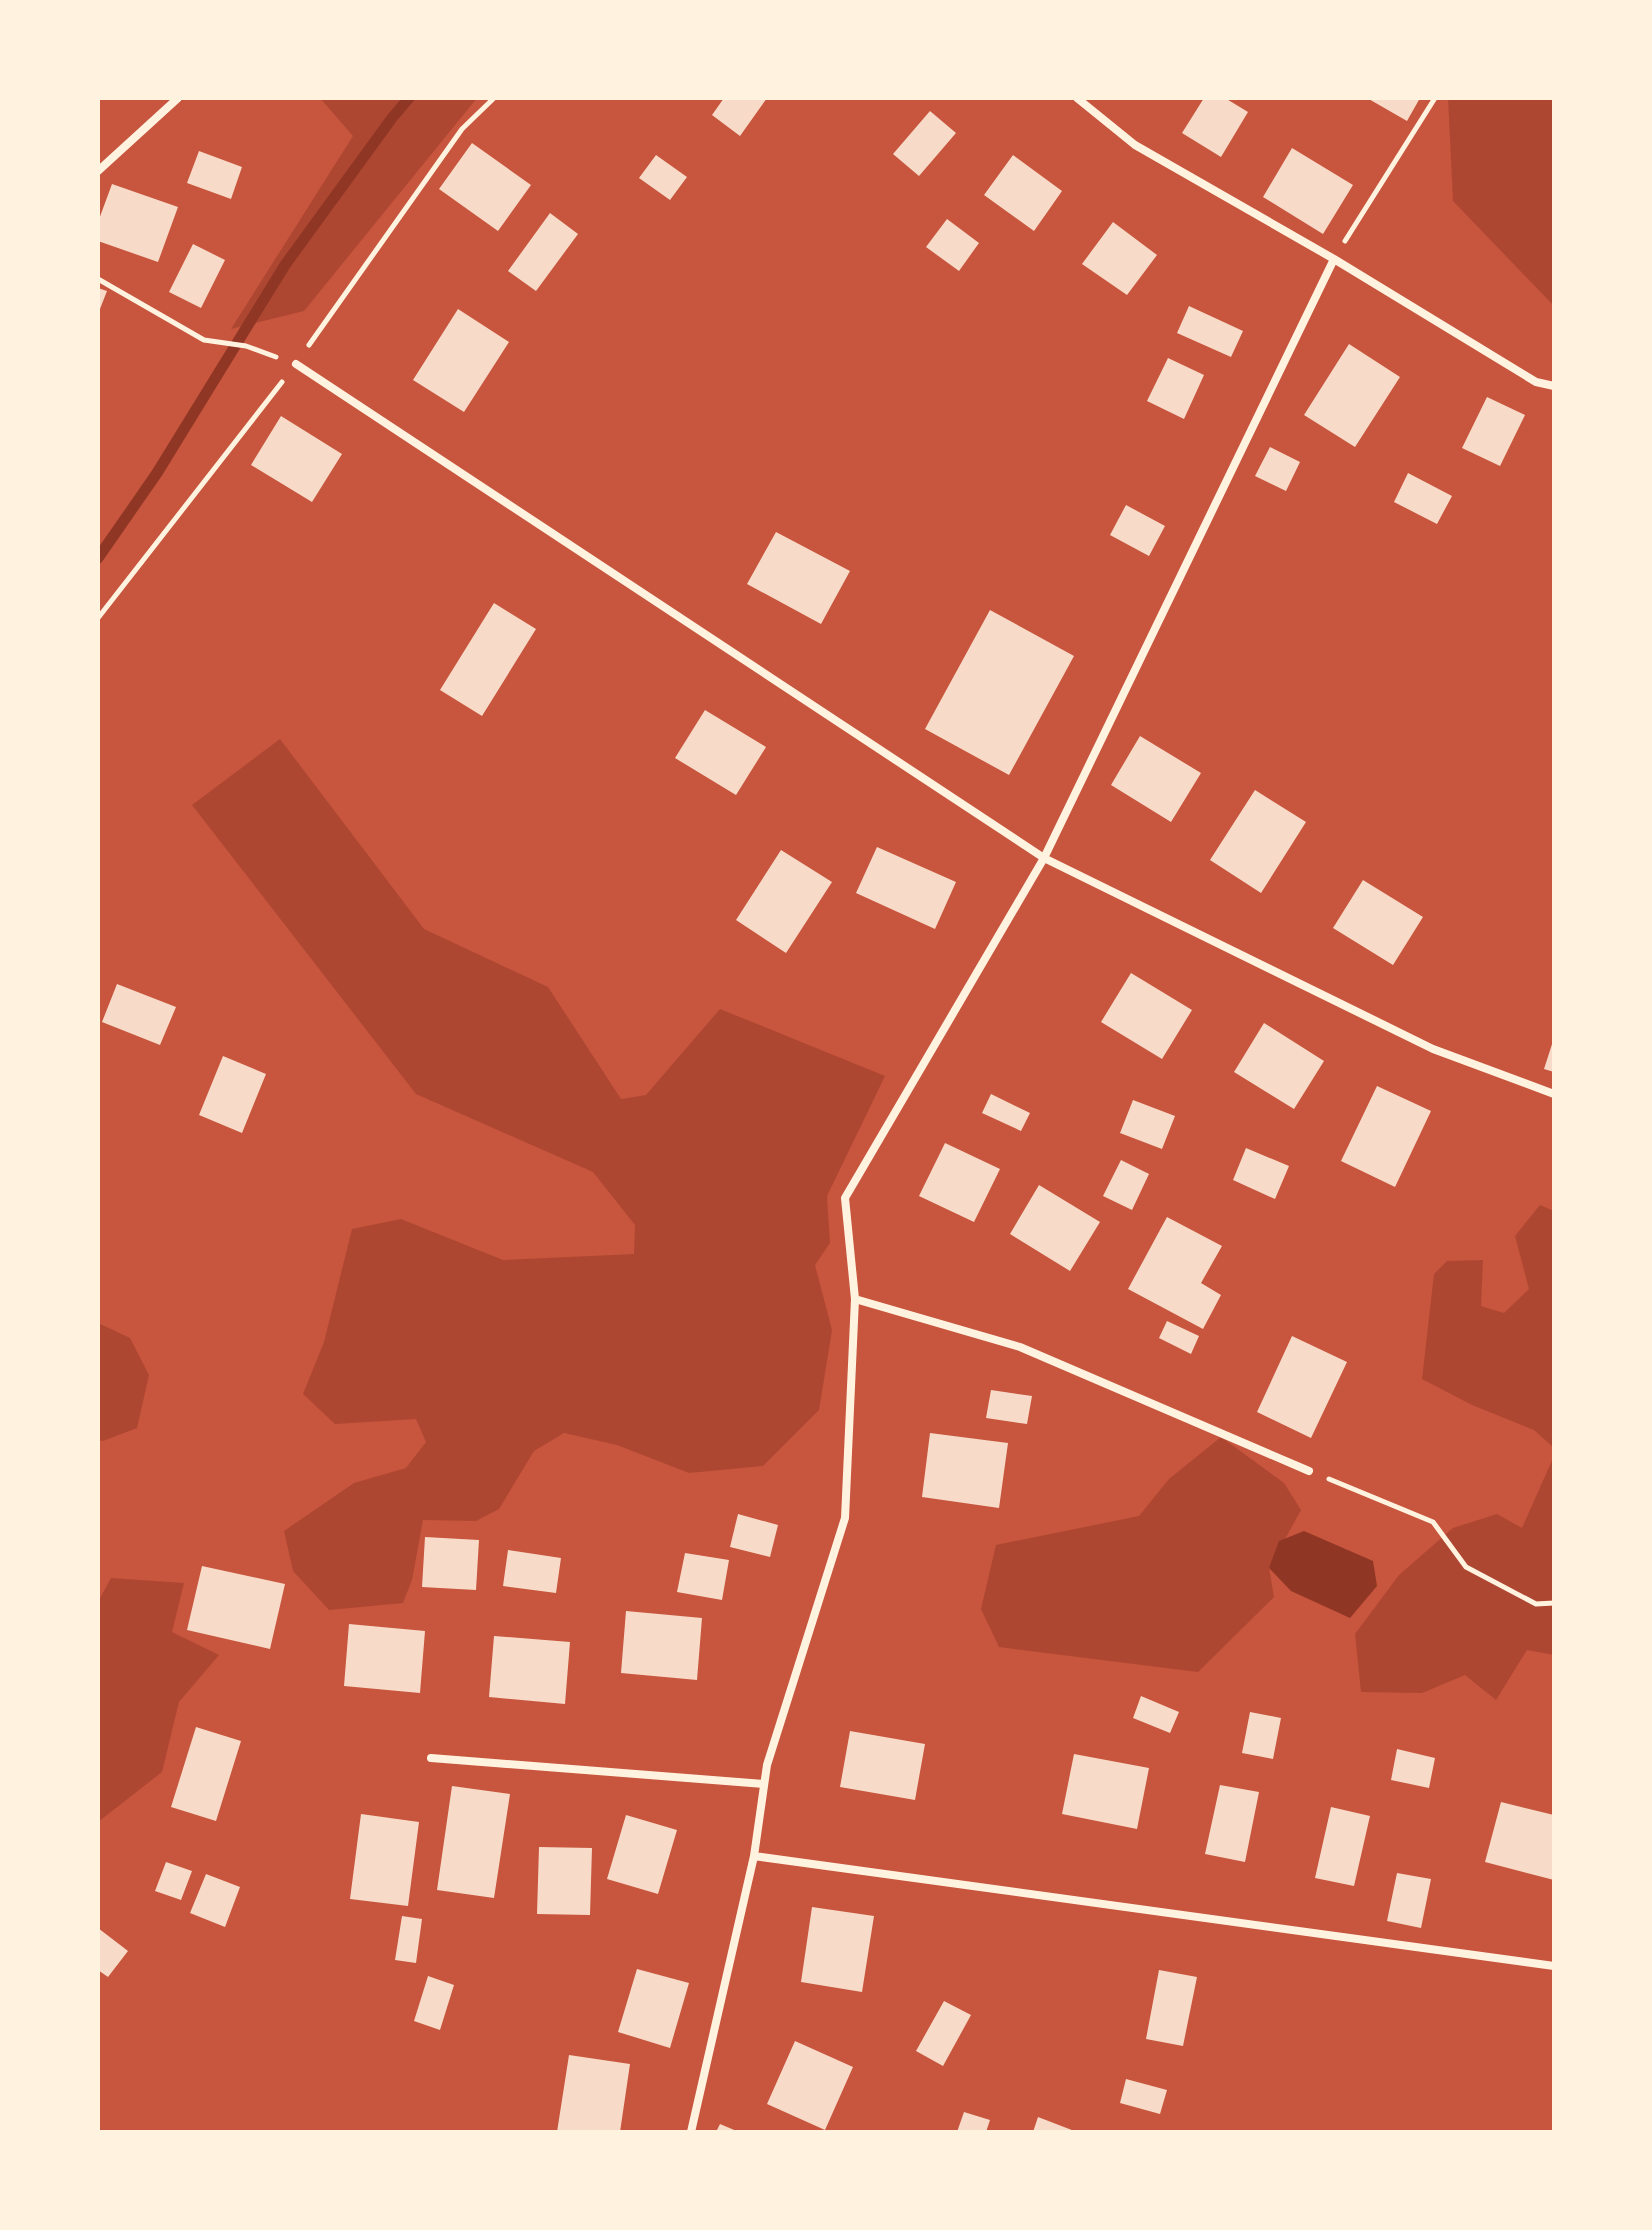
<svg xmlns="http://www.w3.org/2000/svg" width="1652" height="2230" font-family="'Source Serif 4',serif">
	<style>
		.green { fill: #ae4732 }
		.water { fill: #8f3625 }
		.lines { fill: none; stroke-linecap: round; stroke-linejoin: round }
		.stream { stroke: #8f3625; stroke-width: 11 }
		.building { fill: #f7dbc8 }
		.path { stroke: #fff3e0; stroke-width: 5 }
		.minor { stroke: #fff3e0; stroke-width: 8 }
	</style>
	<rect width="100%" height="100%" fill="#c8553d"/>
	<path class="green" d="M320,98H477L304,311L231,329L353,136Z
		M1448,98H1554V306L1453,201Z
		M280,739L424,929L548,987L621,1099L646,1095L720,1009L885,1076L827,1196L830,1243L815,1265L832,1330L819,1410L763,1466L689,1473L617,1445L564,1433L534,1451L499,1509L476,1521L423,1520L412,1580L403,1603L329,1610L293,1571L284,1531L354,1483L406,1468L426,1442L416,1419L335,1424L303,1394L324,1342L352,1229L401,1219L503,1260L634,1254L635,1225L593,1172L416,1094L192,805Z
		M1540,1205L1554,1211V1448L1534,1430L1472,1405L1422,1379L1434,1274L1447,1261L1483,1260L1481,1306L1504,1313L1529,1289L1515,1236Z
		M98,1323L130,1338L149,1375L137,1428L103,1441L98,1440Z
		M1221,1437L1284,1483L1301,1510L1269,1568L1274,1597L1198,1672L999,1647L981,1609L996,1545L1139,1516L1169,1479Z
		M1554,1456V1655L1527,1650L1496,1700L1465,1675L1422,1693L1361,1692L1355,1634L1399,1575L1453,1528L1497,1514L1522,1528Z
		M111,1578L184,1583L172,1632L219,1655L179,1702L162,1772L98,1822V1602Z"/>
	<path class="water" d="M1304,1531L1373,1561L1377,1586L1350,1618L1291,1591L1269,1568L1279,1541Z"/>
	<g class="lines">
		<path class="stream" d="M98,558L157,473L285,265L392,118L409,98"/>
	</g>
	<path class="building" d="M724,98H767L740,136L712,115Z
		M1204,98H1225L1248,112L1221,157L1182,133Z
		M1367,98H1420L1407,121Z
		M930,111L956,133L919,176L893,154Z
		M472,143L531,185L498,231L439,189Z
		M1292,148L1353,185L1323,234L1263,197Z
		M199,151L242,167L231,199L187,183Z
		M656,155L687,177L670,200L639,178Z
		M1013,155L1062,191L1034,231L984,195Z
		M112,184L178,207L158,262L98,241V222Z
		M550,213L578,234L536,291L508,271Z
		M947,219L979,243L959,271L926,247Z
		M1113,222L1157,255L1127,295L1082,264Z
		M193,244L225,260L201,308L169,292Z
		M98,288L107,291L98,314Z
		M1189,306L1243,331L1231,357L1177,333Z
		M458,309L509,342L464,412L413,380Z
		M1349,344L1400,377L1355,447L1304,415Z
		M1168,358L1204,375L1184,419L1147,401Z
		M1487,397L1525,415L1500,466L1462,448Z
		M281,416L342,454L312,502L251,465Z
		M1270,447L1300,462L1286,491L1255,476Z
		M1408,473L1452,496L1437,524L1394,502Z
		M1126,505L1165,526L1149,556L1110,535Z
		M776,532L850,571L821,624L747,584Z
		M494,603L536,629L482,716L440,690Z
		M990,610L1074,656L1009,775L925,729Z
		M705,710L766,747L736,795L675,758Z
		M1140,736L1201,773L1171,822L1111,785Z
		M1255,790L1306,822L1261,893L1210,860Z
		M877,847L956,882L935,929L856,893Z
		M781,850L832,882L786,953L736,920Z
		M1363,880L1423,917L1393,965L1333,928Z
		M1131,973L1192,1010L1162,1059L1101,1022Z
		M117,984L176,1007L160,1045L102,1022Z
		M1264,1023L1324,1061L1294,1109L1234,1072Z
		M1554,1038V1072L1544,1069Z
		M223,1056L266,1074L242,1133L199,1115Z
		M1377,1086L1431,1111L1395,1187L1341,1161Z
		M991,1094L1030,1113L1021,1131L982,1113Z
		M1133,1100L1175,1116L1162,1149L1120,1133Z
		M945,1143L1000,1169L974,1222L919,1196Z
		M1246,1148L1289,1166L1275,1199L1233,1180Z
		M1121,1160L1149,1174L1132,1210L1103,1196Z
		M1039,1185L1100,1222L1070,1271L1010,1234Z
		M1167,1217L1222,1246L1201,1283L1221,1295L1203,1329L1128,1289Z
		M1167,1321L1199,1336L1191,1354L1159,1338Z
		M1292,1336L1347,1362L1311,1438L1257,1412Z
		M991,1390L1032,1396L1027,1424L986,1418Z
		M930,1433L1008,1443L999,1508L922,1497Z
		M738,1514L778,1525L770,1557L730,1547Z
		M425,1537L479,1540L476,1590L422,1587Z
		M508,1550L561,1558L556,1593L503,1586Z
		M685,1553L729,1560L722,1600L677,1592Z
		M202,1566L285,1584L270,1649L187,1630Z
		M626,1611L702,1618L697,1680L621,1673Z
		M349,1624L425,1631L420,1693L344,1686Z
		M494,1636L570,1642L565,1704L489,1697Z
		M1141,1696L1179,1712L1170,1733L1133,1718Z
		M1250,1712L1281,1718L1273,1759L1242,1753Z
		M196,1727L241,1741L216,1821L171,1807Z
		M850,1731L925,1744L915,1800L840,1787Z
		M1397,1749L1435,1758L1429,1788L1391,1780Z
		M1074,1754L1149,1768L1137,1829L1062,1814Z
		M1220,1785L1259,1792L1245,1862L1205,1854Z
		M452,1786L510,1794L494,1898L437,1890Z
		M1501,1802L1554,1815V1880L1485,1862Z
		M1331,1807L1370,1816L1354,1886L1315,1878Z
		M361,1814L419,1822L408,1906L350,1899Z
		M626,1815L677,1830L658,1894L607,1879Z
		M539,1847L592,1848L590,1915L537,1914Z
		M166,1862L192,1871L181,1900L155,1891Z
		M1397,1873L1431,1879L1421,1928L1387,1921Z
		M206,1874L240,1887L225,1927L190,1913Z
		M812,1907L874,1916L862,1992L801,1982Z
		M402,1916L422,1919L416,1963L395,1960Z
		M98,1928L128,1951L108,1977L98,1970Z
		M637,1969L689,1983L670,2048L618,2032Z
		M1159,1970L1197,1977L1183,2046L1146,2039Z
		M428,1976L454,1985L440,2030L414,2021Z
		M944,2001L971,2015L943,2066L916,2051Z
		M795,2041L853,2067L825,2130L767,2104Z
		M569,2055L630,2064L620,2132H557Z
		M1126,2079L1167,2090L1160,2114L1120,2103Z
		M964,2112L990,2120L986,2132H957Z
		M1038,2117L1077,2132H1033Z
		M720,2124L739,2132H716Z"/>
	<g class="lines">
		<path class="path" d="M1345,241L1435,98
			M98,279L204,340L246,346L276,357
			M309,345L462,129L494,98
			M98,618L282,382
			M1329,1479L1433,1522L1466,1567L1536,1604L1554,1603"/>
		<path class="minor" d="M1077,98L1135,145L1334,259L1536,382L1554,386
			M98,171L178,98
			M296,364L1044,858L1433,1049L1554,1094
			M855,1299L1020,1347L1309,1471
			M431,1758L764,1784
			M754,1856L1554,1966
			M691,2132L754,1856L767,1765L845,1518L855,1299L845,1198L1044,858L1334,259"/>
	</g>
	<rect width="1652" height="2230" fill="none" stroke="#fff3e0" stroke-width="200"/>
</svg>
